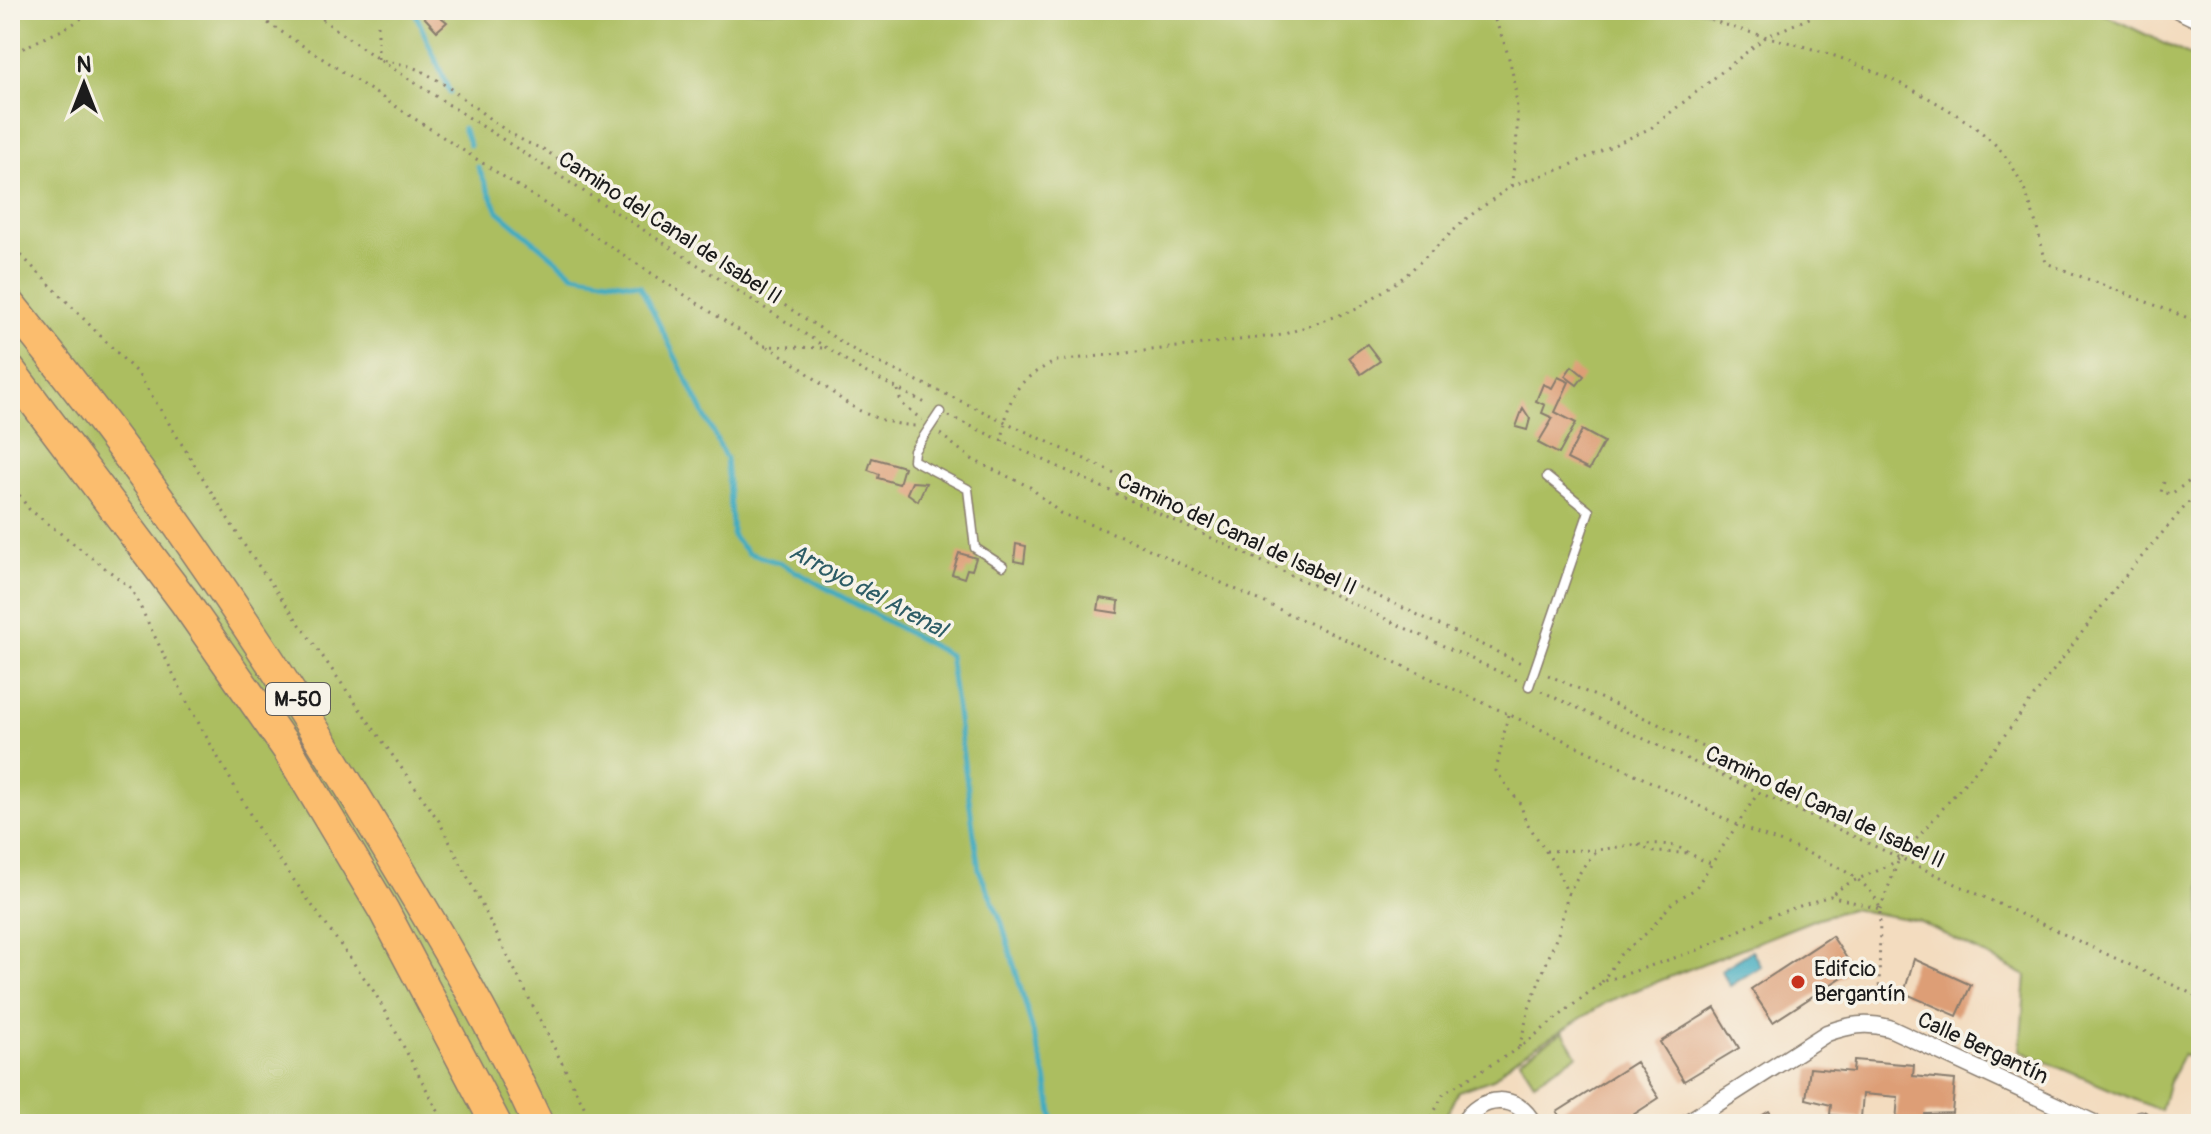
<svg xmlns="http://www.w3.org/2000/svg" width="2211" height="1134" font-family="Pangolin,sans-serif">
	<style>
		.green { fill: #acbe61; stroke: #646d3e; stroke-width: 2 }
		.water { fill: #41abc0; stroke: #2e646e; stroke-width: 2 }
		.lines { fill: none; stroke-linecap: round; stroke-linejoin: round }
		.stream { stroke: #41abc0; stroke-width: 5 }
		.building { fill: #dd9e76 }
		.lane-casing { stroke: #887c6e; stroke-width: 11 }
		.street-casing { stroke: #887c6e; stroke-width: 19 }
		.highway-casing { stroke: #887c6e; stroke-width: 33 }
		.path { stroke: #887c6e; stroke-width: 3; stroke-dasharray: 2 6; stroke-linecap: butt }
		.lane { stroke: #fff; stroke-width: 8 }
		.street { stroke: #fff; stroke-width: 16 }
		.highway { stroke: #fbbd6e; stroke-width: 30 }
		.poi-dot { fill: #c8321e; stroke: #f7f3e8; stroke-width: 3 }
		.labels { text-anchor: middle; dominant-baseline: central; stroke-width: 7; stroke-linejoin: round; paint-order: stroke }
		.shield { fill: #f7f3e8; stroke: #5e5c59; stroke-width: 2 }
		.shield-label { font-size: 20px; font-weight: bold; fill: #1c1c1c }
		.street-label { font-size: 22px; fill: #1c1c1c; stroke: #f7f3e8 }
		.poi-label { font-size: 22px; fill: #1c1c1c; stroke: #f7f3e8; text-anchor: start }
		.water-label { font-size: 24px; font-style: italic; fill: #2d5c66; stroke: #f7f3e8 }
	</style>
	<rect width="100%" height="100%" fill="#f7f3e8"/>
	<filter id="ink" filterUnits="userSpaceOnUse"><feTurbulence type="fractalNoise" baseFrequency=".0125" numOctaves="2"/><feDisplacementMap in="SourceGraphic" scale="16" xChannelSelector="R" yChannelSelector="G"/><feConvolveMatrix kernelMatrix="1 2 1 2 8 2 1 2 1" color-interpolation-filters="sRGB"/></filter>
	<filter id="wash" filterUnits="userSpaceOnUse"><feTurbulence type="fractalNoise" baseFrequency=".006" numOctaves="4" result="noise"/><feDisplacementMap in="SourceGraphic" scale="32" xChannelSelector="R" yChannelSelector="G"/><feGaussianBlur stdDeviation="1.8" result="paint"/><feColorMatrix in="noise" values="0 0 0 0 0 0 0 0 0 0 0 0 0 0 0 0 0 1.4 0 .05"/><feComposite in="paint" operator="in"/></filter>
	<g filter="url(#wash)">
		<rect width="100%" height="100%" fill="#f3dcbf"/>
		<path class="green" d="M10,10H2095L2201,61V1062L2183,1055L2168,1084L2161,1111L2020,1051L2026,976L1919,921L1851,909L1818,918L1609,1001L1512,1061L1493,1079L1458,1091L1448,1112L1436,1124H10Z
			M1563,1032L1577,1055L1534,1082L1520,1060Z"/>
		<path class="water" d="M1752,951L1761,966L1730,986L1721,970Z"/>
		<g class="lines">
			<path class="stream" d="M414,10L450,93
				M463,128L470,145
				M478,167L498,211L573,274L640,285L726,459L733,537L748,553L780,563L949,655L979,870L1002,923L1046,1077L1054,1124"/>
		</g>
		<g id="blocks">
			<path class="building" d="M432,10L447,22L437,31L424,17Z
				M1367,344L1380,361L1361,374L1349,357Z
				M1572,366L1584,376L1577,385L1565,376Z
				M1558,377L1569,382L1555,412L1576,423L1559,454L1538,443L1553,418L1542,413L1545,405L1536,401L1543,384L1552,388Z
				M1523,408L1530,419L1527,430L1516,427Z
				M1582,430L1604,442L1589,470L1567,459Z
				M872,458L904,467L899,484L878,478L879,474L868,470Z
				M912,482L926,483L918,501L907,493Z
				M1016,544L1026,546L1024,563L1014,561Z
				M959,553L976,558L972,570L967,569L964,578L952,574Z
				M1100,598L1119,601L1118,613L1098,610Z
				M1832,936L1848,960L1843,964L1847,970L1845,975L1773,1022L1751,989Z
				M1914,959L1971,985L1957,1016L1904,993Z
				M1715,1008L1739,1048L1684,1081L1660,1042Z
				M1854,1060L1914,1065L1913,1076L1955,1080L1952,1113L1925,1114L1924,1124L1896,1122L1898,1097L1863,1094L1861,1118L1830,1115L1831,1105L1806,1099L1810,1068L1853,1072Z
				M1636,1062L1659,1098L1619,1124H1565L1557,1112Z
				M1769,1111L1778,1124H1749Z"/>
		</g>
	</g>
	<g filter="url(#ink)">
		<use href="#blocks" fill-opacity="0" stroke="#887c6e" stroke-width="2"/>
		<g class="lines">
			<g class="lane-casing">
				<path id="lane" d="M940,412L914,451L913,460L968,489L975,548L1003,566
					M1529,686L1589,511L1547,477"/>
			</g>
			<g class="street-casing">
				<path id="street" d="M2178,10L2201,21
					M1463,1124C1479,1095 1518,1092 1533,1124
					M1685,1124L1827,1033C1849,1025 1866,1022 1889,1028L2096,1124
					M2140,1124L2141,1119"/>
			</g>
			<g class="highway-casing">
				<path id="highway" d="M10,304C149,474 271,654 383,842C438,933 494,1027 538,1124
					M10,370L184,601L288,750L384,911L496,1124"/>
			</g>
			<path class="path" d="M248,10L763,346L825,348
				M309,10L378,59L861,370L929,405
				M1689,10C1729,30 1773,37 1816,50C1866,64 1975,114 2005,156C2028,186 2037,227 2046,263L2201,323
				M378,25V59C388,62 399,63 409,66C457,83 494,133 543,149L860,354L1523,664
				M10,58C34,37 68,34 90,10
				M1511,186L1564,168L1651,128L1767,36L1828,10
				M10,244L139,375L248,551L439,821L593,1124
				M767,347C826,376 843,421 916,426
				M898,390L901,403L922,420
				M949,416L1519,681
				M940,434L973,460L1030,487L1060,513L1126,538C1327,634 1534,721 1733,823C1773,844 1868,864 1880,909L1879,1008
				M1002,442C1008,397 1014,380 1057,361L1282,335L1357,309L1405,276L1467,218L1511,186C1522,121 1520,69 1490,10
				M10,482L29,509L131,588L189,706L263,837L375,993L445,1124
				M2164,482L2161,492L2171,494L2201,473
				M1548,675L1656,723L1893,845L1899,859C1876,875 1852,877 1830,896
				M1541,691L2201,998
				M1508,715L1496,771L1521,805L1525,820L1555,865L1568,894L1559,931L1530,1005L1519,1048
				M1638,845L1654,852L1689,853
				M1546,851L1595,850
				M1568,894L1583,867L1597,850C1622,847 1649,840 1674,846C1689,850 1699,862 1714,863
				M1880,909L1899,859L1995,748L2120,582L2201,488
				M1602,982L1621,954L1648,932L1672,903L1695,889L1758,793
				M1428,1124L1444,1093L1519,1048L1602,982L1698,950L1770,916L1830,896L1880,909"/>
			<use href="#lane" class="lane"/>
			<use href="#street" class="street"/>
			<use href="#highway" class="highway"/>
		</g>
	</g>
	<circle class="poi-dot" cx="1798" cy="982" r="8"/>
	<g class="labels">
		<rect class="shield" x="266" y="683" width="64" height="32" rx="6"/>
		<g class="shield-label">
			<text x="298" y="699">M-50</text>
		</g>
		<g class="street-label">
			<text transform="translate(670 228) rotate(33)">Camino del Canal de Isabel II</text>
			<text transform="translate(1237 534) rotate(25)">Camino del Canal de Isabel II</text>
			<text transform="translate(1825 807) rotate(25)">Camino del Canal de Isabel II</text>
			<text transform="translate(1983 1048) rotate(25)">Calle Bergantín</text>
		</g>
		<g class="poi-label">
			<text x="1814" y="969">Edifcio<tspan x="1814" dy="25">Bergantín</tspan></text>
		</g>
		<g class="water-label">
			<text transform="translate(868 591) rotate(28)">Arroyo del Arenal</text>
		</g>
	</g>
	<rect width="2211" height="1134" fill="none" stroke="#f7f3e8" stroke-width="40"/>
	<g transform="translate(84 84)" stroke="#f7f3e8" stroke-width="6" paint-order="stroke">
	<path d="M0-6L14 30L0 20L-14 30Z" fill="#1c1c1c"/>
	<text y="-12" font-size="22" font-weight="bold" text-anchor="middle" fill="#1c1c1c">N</text>
	</g>
</svg>
